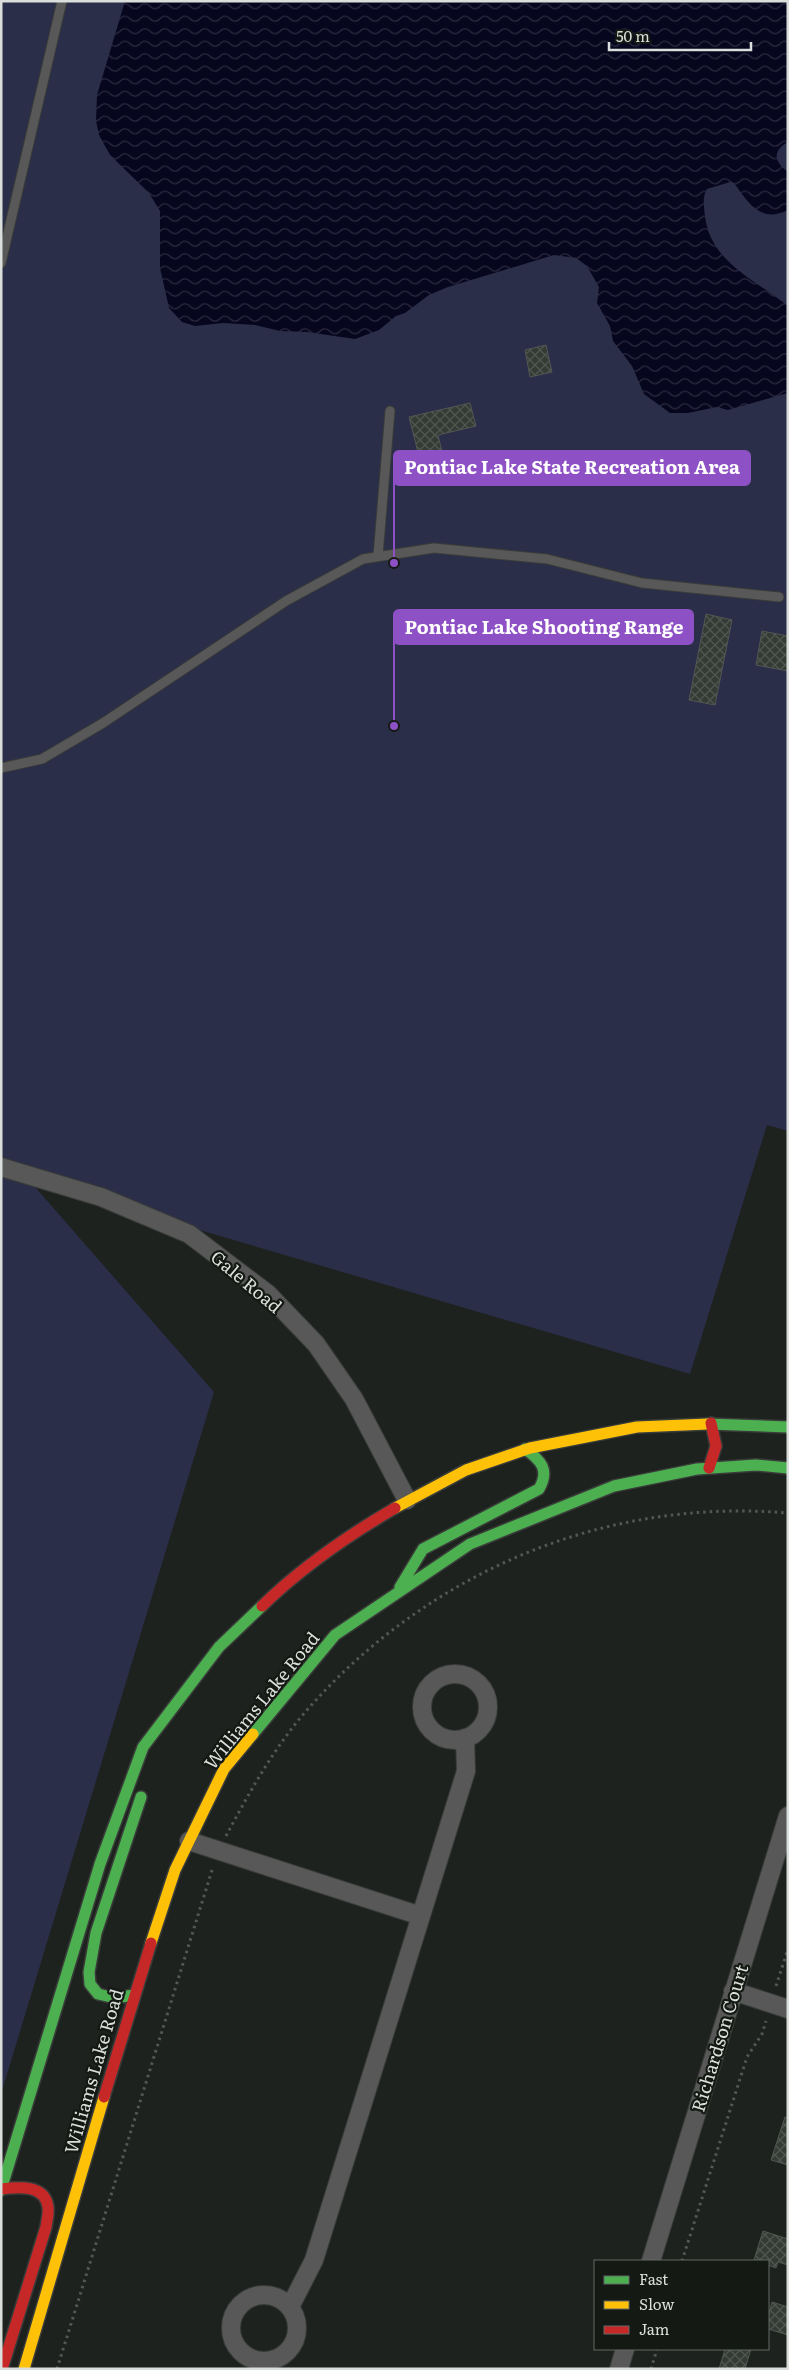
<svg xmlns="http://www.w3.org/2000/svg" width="789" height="2370" font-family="Literata,serif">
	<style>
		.green { fill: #2b2e48 }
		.water { fill: url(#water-waves) }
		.building { fill: url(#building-cross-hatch); stroke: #525653 }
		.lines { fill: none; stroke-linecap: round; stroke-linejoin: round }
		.lane-casing { stroke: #393c39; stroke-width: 11 }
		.street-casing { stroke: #393c39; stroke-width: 20 }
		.fast-casing { stroke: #393c39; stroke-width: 14 }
		.slow-casing { stroke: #393c39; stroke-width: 14 }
		.jam-casing { stroke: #393c39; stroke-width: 14 }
		.path { stroke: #545755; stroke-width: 3; stroke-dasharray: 2.5 4; stroke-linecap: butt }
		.lane { stroke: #575857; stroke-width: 9 }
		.street { stroke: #575857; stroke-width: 18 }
		.fast { stroke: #4caf50; stroke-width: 11 }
		.slow { stroke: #ffc107; stroke-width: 11 }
		.jam { stroke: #c62828; stroke-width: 11 }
		.labels { text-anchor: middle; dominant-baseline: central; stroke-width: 4.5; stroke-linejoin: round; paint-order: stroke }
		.street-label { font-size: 18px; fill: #dbdfdb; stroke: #141914 }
		.leader { fill: none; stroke: #8e50c5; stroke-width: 2 }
		.callout-dot { fill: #8e50c5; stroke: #141914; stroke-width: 2 }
		.callout { fill: #8e50c5; stroke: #8e50c5; stroke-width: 2 }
		.callout-label { font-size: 19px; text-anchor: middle; font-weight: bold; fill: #fff }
	</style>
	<defs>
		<pattern id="water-waves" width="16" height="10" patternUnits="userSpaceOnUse" patternTransform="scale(1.25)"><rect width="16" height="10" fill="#07061f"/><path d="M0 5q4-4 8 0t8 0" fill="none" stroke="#2b2a3f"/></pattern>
		<pattern id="building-cross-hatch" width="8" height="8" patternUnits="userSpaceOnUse" patternTransform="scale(1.25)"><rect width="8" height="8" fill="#333b34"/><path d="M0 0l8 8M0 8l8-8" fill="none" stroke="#505751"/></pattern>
	</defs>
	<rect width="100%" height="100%" fill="#1e221f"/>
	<path class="green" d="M1,1H788V1131L767,1125L690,1374L29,1180L214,1392L1,2094Z"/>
	<path class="water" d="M125,1H788V142C772,151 774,162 788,172V210C760,224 748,202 734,183L730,182L707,189C702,197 704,207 705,216C710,262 756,280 788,306V393L728,410L717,407L688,413H670L644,394L632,366L613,341L610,326L597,303L599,287L587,266L576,258L554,255L448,287L429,295L405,313L396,316L379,330L355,339L307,332L280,331L255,325L223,323L195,326L182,322L169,308L160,268V211L149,193L110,155L99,135L96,121L97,95Z"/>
	<path class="building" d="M546,345L552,372L530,377L525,350Z
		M470,403L476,426L438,435L447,473L419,479L414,461L420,460L409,417Z
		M706,614L732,620L715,705L689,700Z
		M762,631L788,636V671L756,665Z
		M785,2117L788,2118V2165L771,2160Z
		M763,2231L788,2239V2265L778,2262L776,2268L768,2265V2261L754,2260Z
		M772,2302L788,2307V2335L768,2329V2317Z
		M725,2349H751L745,2369H719Z"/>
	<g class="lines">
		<g class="lane-casing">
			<path id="lane" d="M1,263L62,1
				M378,556L390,411
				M1,768L42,759L103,723L286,601L363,559L434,548L547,559L642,583L779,597"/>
		</g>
		<g class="street-casing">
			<path id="street" d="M1,1167L101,1197L189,1234L268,1294L316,1344L354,1399L407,1500
				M422 1707a33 33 0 1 1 66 0a33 33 0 1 1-66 0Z
				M189,1841L421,1916
				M733,1991L788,2009
				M651,2261L788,1816
				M231 2328a33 33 0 1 1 66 0a33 33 0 1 1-66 0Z
				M290,2307L314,2260L466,1771L465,1738
				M619,2369L625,2349"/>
		</g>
		<g class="fast-casing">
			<path id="fast" d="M708,1424L788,1427
				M400,1587L423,1549L539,1489C550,1470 541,1460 525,1449
				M253,1734L335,1635L470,1544L614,1486L697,1469L756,1465L788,1468
				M134,1995L115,1998L98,1994L90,1984L89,1972L96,1933L141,1797
				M1,2190L100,1864L143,1747L219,1647L262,1606"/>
		</g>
		<g class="slow-casing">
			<path id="slow" d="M395,1508L466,1470L530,1448L637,1427L708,1424
				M151,1943L175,1870L224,1769L253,1734
				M24,2369L104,2097"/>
		</g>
		<g class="jam-casing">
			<path id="jam" d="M709,1468L716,1446L711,1423
				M262,1606C302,1567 347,1536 395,1508
				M104,2097L151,1943
				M1,2189C18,2187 45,2184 48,2207C49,2213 47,2220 46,2227L2,2369"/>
		</g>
		<path class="path" d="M226,1836C248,1795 271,1753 301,1717C422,1575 601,1497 788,1513
			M776,1986L788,1949
			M682,2261L747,2057L762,2034L766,2021
			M57,2369L213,1867
			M651,2369L657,2349"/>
		<use href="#lane" class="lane"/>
		<use href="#street" class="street"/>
		<use href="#fast" class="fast"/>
		<use href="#slow" class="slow"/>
		<use href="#jam" class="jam"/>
	</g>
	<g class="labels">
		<g class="street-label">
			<text transform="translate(247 1281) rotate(40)">Gale Road</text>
			<text transform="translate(261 1700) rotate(-51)">Williams Lake Road</text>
			<text transform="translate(719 2038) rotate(-73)">Richardson Court</text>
			<text transform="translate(93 2071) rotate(-74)">Williams Lake Road</text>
		</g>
	</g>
	<path class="leader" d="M394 563L394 468M394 726L394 627"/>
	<g class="callout-dot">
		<circle cx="394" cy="563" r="5"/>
		<circle cx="394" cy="726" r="5"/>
	</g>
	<g class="callout">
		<rect x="394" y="451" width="356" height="34" rx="5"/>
		<rect x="394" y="610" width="299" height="34" rx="5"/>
	</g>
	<g class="callout-label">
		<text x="572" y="474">Pontiac Lake State Recreation Area</text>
		<text x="544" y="634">Pontiac Lake Shooting Range</text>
	</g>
	<rect width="789" height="2370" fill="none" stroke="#dbdfdb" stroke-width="5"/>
	<rect x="594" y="2260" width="175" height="90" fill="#141914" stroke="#646864"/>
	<rect x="604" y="2276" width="25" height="8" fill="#4caf50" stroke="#646864"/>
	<text x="639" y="2285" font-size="15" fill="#dbdfdb">Fast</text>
	<rect x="604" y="2301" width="25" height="8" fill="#ffc107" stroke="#646864"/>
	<text x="639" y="2310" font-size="15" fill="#dbdfdb">Slow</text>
	<rect x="604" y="2326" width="25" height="8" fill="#c62828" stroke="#646864"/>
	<text x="639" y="2335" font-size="15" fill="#dbdfdb">Jam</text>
	<path d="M609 42v8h142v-8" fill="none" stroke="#dbdfdb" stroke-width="2.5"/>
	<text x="616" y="42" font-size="15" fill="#dbdfdb" stroke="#141914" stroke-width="4" paint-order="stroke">50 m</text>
</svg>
